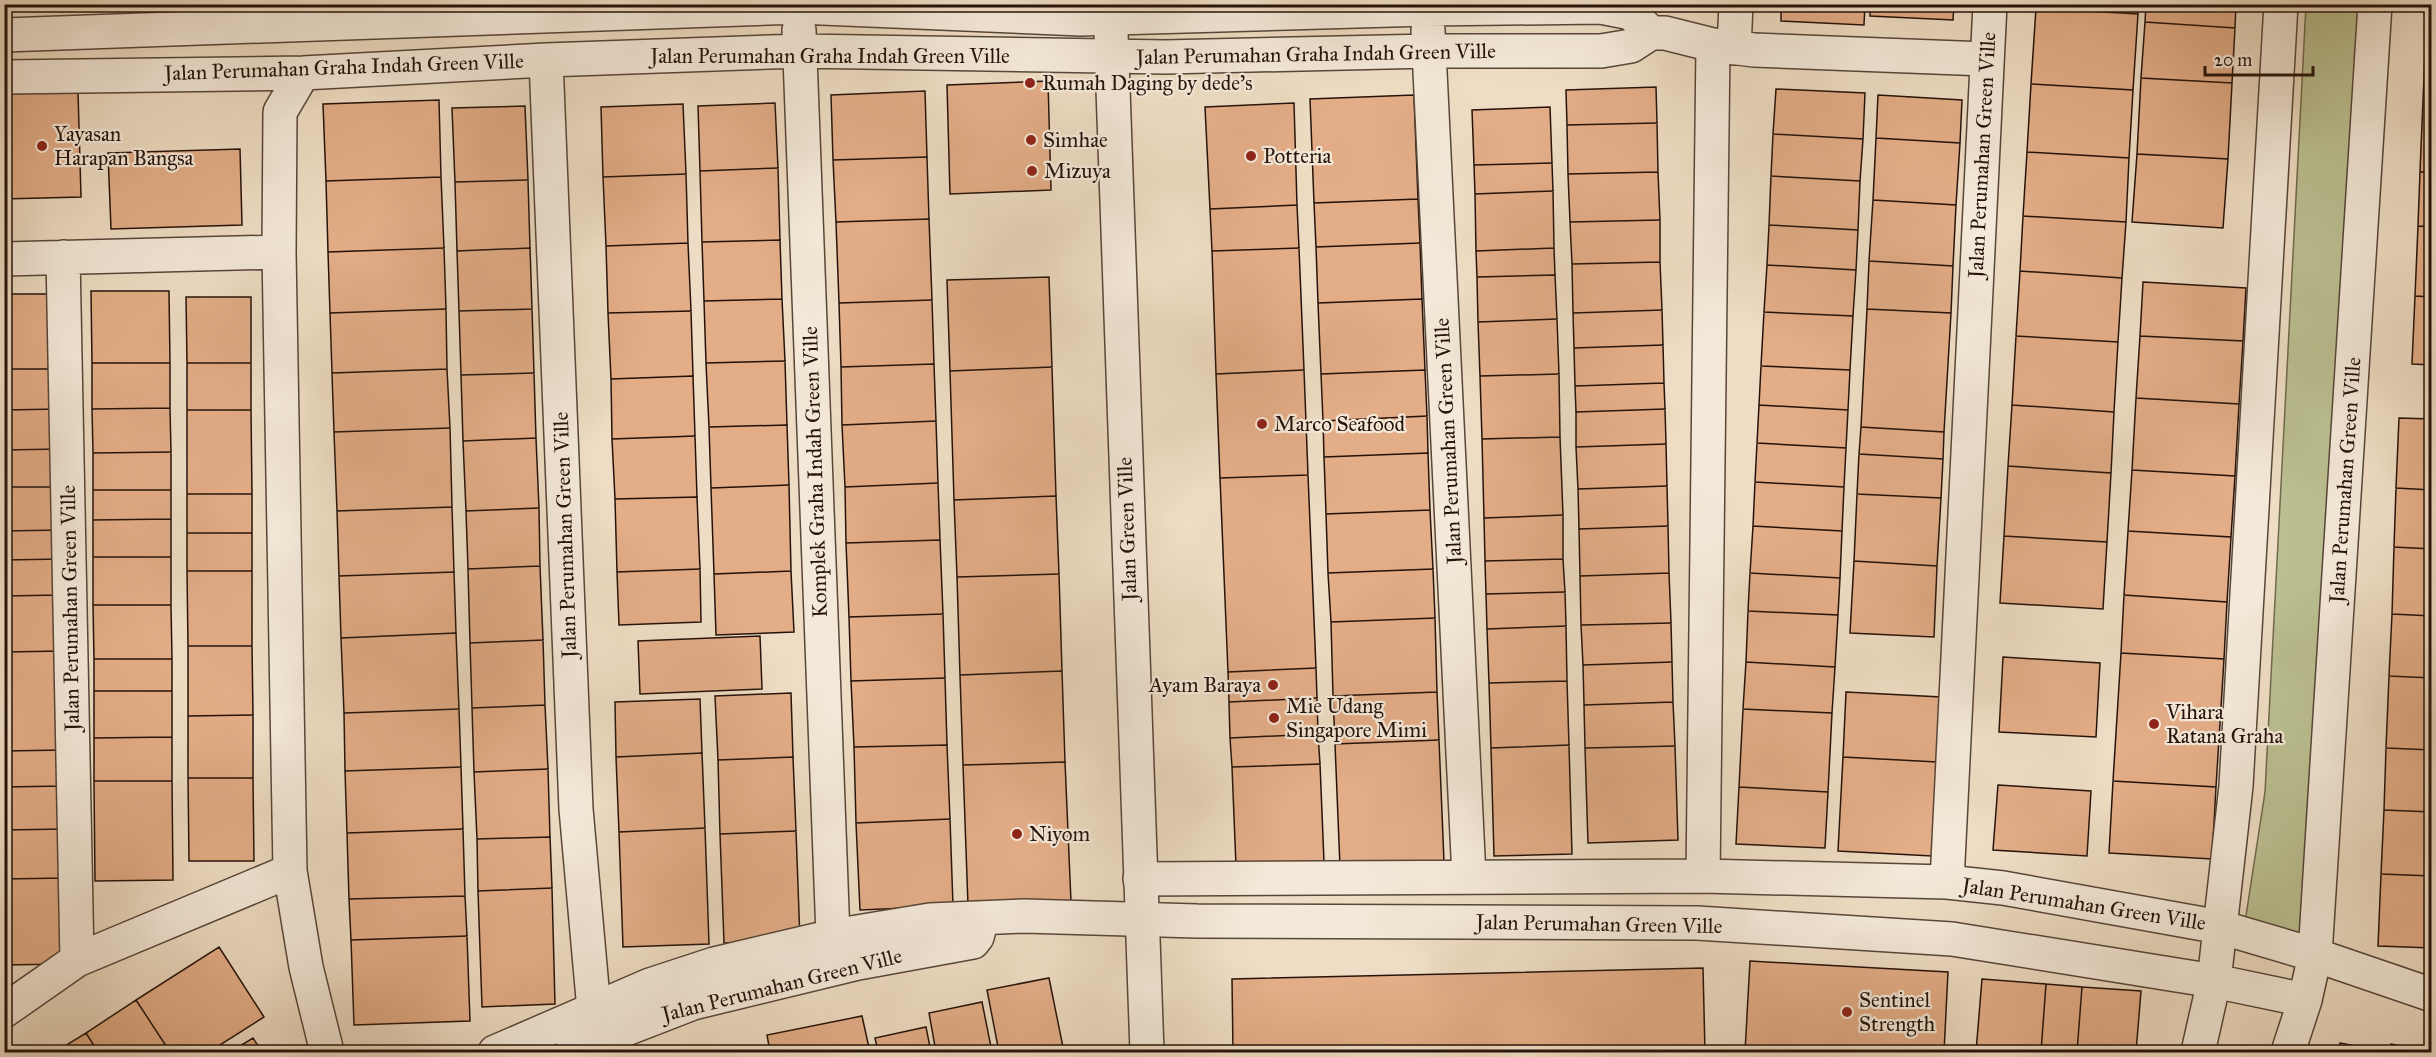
<svg xmlns="http://www.w3.org/2000/svg" width="2436" height="1057" font-family="'IM FELL Great Primer',serif">
	<style>
		.green { fill: #bbc092; stroke: #706a4e; stroke-width: 1.5 }
		.building { fill: #e3ad87; stroke: #25130b; stroke-width: 1.5 }
		.lines { fill: none; stroke-linecap: round; stroke-linejoin: round }
		.minor-casing { stroke: #574639; stroke-width: 36 }
		.tertiary-casing { stroke: #574639; stroke-width: 36 }
		.minor { stroke: #f4e9d9; stroke-width: 33 }
		.tertiary { stroke: #f4e9d9; stroke-width: 33 }
		.poi-dot { fill: #8f2418; stroke: #f4e9d9; stroke-width: 2 }
		.labels { text-anchor: middle; dominant-baseline: central; stroke-width: 4.5; stroke-linejoin: round; paint-order: stroke }
		.street-label { font-size: 21px; fill: #25130b; stroke: #f4e9d9 }
		.poi-label { font-size: 21px; fill: #25130b; stroke: #f4e9d9; text-anchor: start }
	</style>
	<rect width="100%" height="100%" fill="#eeddc4"/>
	<filter id="stains"><feTurbulence type="fractalNoise" baseFrequency=".00333" numOctaves="4"/><feColorMatrix values="0 0 0 0 .2 0 0 0 0 .09 0 0 0 0 .02 0 0 0 .5 -.17"/></filter>
	<radialGradient id="worn" r=".72"><stop offset=".6" stop-color="#630" stop-opacity="0"/><stop offset="1" stop-color="#630" stop-opacity=".3"/></radialGradient>
	<path class="green" d="M2306,5H2371L2307,965L2242,942L2265,792Z"/>
	<path class="building" d="M251,4H326L327,18L251,20Z
		M1781,4H1865L1864,25L1781,21Z
		M1870,4H1954L1953,20L1870,16Z
		M2036,4H2139L2138,14L2036,8Z
		M2146,4H2236L2235,28L2145,22Z
		M2427,4H2432V35H2426Z
		M2036,8L2138,14L2133,90L2031,84Z
		M2145,22L2235,28L2232,83L2141,78Z
		M2426,35H2432V100H2423Z
		M2141,78L2232,83L2228,159L2137,154Z
		M1048,81L1051,190L950,194L947,85Z
		M2031,84L2133,90L2129,158L2027,152Z
		M1656,87L1657,123L1567,125L1566,90Z
		M1776,89L1865,93L1863,139L1773,134Z
		M925,91L927,157L833,160L831,95Z
		M78,92L81,197L4,199V94Z
		M1414,95L1418,199L1314,203L1310,99Z
		M1878,95L1962,100L1960,143L1876,138Z
		M439,100L441,177L326,181L323,104Z
		M2423,100H2432V172H2420Z
		M775,103L778,168L700,171L698,106Z
		M1294,103L1297,205L1210,209L1205,107Z
		M683,104L686,174L603,177L601,107Z
		M525,106L528,180L455,182L452,108Z
		M1550,107L1552,163L1474,165L1472,110Z
		M1657,123L1658,172L1568,174L1567,125Z
		M1773,134L1863,139L1860,181L1771,176Z
		M1876,138L1960,143L1956,205L1873,200Z
		M240,149L242,225L111,229L108,153Z
		M2027,152L2129,158L2126,222L2023,216Z
		M2137,154L2228,159L2223,228L2132,222Z
		M927,157L929,219L836,222L833,160Z
		M1552,163L1553,191L1475,194L1474,165Z
		M778,168L780,240L702,242L700,171Z
		M1658,172L1660,220L1570,222L1568,174Z
		M2420,172H2432V227L2418,226Z
		M686,174L688,243L606,246L603,177Z
		M1771,176L1860,181L1858,230L1769,225Z
		M441,177L444,248L328,252L326,181Z
		M528,180L530,248L457,251L455,182Z
		M1553,191L1554,248L1476,251L1475,194Z
		M1418,199L1420,243L1316,247L1314,203Z
		M1873,200L1956,205L1953,266L1869,261Z
		M1297,205L1299,248L1212,251L1210,209Z
		M2023,216L2126,222L2122,278L2020,271Z
		M929,219L932,300L839,303L836,222Z
		M1660,220V262L1572,264L1570,222Z
		M1769,225L1858,230L1856,270L1767,265Z
		M2418,226L2432,227V297L2415,296Z
		M780,240L782,299L704,301L702,242Z
		M688,243L691,311L608,313L606,246Z
		M1420,243L1422,299L1318,303L1316,247Z
		M444,248L446,309L330,313L328,252Z
		M530,248L532,309L459,311L457,251Z
		M1299,248L1304,370L1216,374L1212,251Z
		M1554,248L1555,275L1477,277L1476,251Z
		M1869,261L1953,266L1951,313L1867,309Z
		M1660,262L1662,310L1573,313L1572,264Z
		M1767,265L1856,270L1853,316L1764,312Z
		M2020,271L2122,278L2118,342L2016,336Z
		M1555,275L1557,319L1478,322L1477,277Z
		M1049,277L1052,367L950,371L947,280Z
		M2143,282L2246,288L2243,341L2140,336Z
		M91,291H169L170,363H92Z
		M4,294H58L59,369H4Z
		M2415,296L2432,297V365L2412,364Z
		M186,297H251V363H187Z
		M782,299L785,361L706,363L704,301Z
		M1422,299L1425,370L1321,374L1318,303Z
		M932,300L934,364L841,367L839,303Z
		M446,309L447,369L332,373L330,313Z
		M532,309L534,373L461,375L459,311Z
		M1867,309L1951,313L1944,432L1861,427Z
		M1662,310L1663,345L1574,348L1573,313Z
		M691,311L693,376L611,379L608,313Z
		M1764,312L1853,316L1850,370L1761,366Z
		M1557,319L1559,374L1480,376L1478,322Z
		M2016,336L2118,342L2114,412L2012,405Z
		M2140,336L2243,341L2239,404L2136,398Z
		M1663,345L1664,383L1575,386L1574,348Z
		M785,361L787,425L709,427L706,363Z
		M92,363H170V408L92,409Z
		M187,363H251V410H187Z
		M934,364L936,421L842,425L841,367Z
		M1761,366L1850,370L1848,410L1759,405Z
		M1052,367L1056,496L954,500L950,371Z
		M4,369H59V409L4,410Z
		M447,369L450,428L334,432L332,373Z
		M1304,370L1308,475L1220,478L1216,374Z
		M1425,370L1427,416L1323,421L1321,374Z
		M534,373L536,438L463,441L461,375Z
		M1559,374L1560,437L1482,439L1480,376Z
		M693,376L695,436L612,439L611,379Z
		M1664,383L1665,409L1576,412L1575,386Z
		M2136,398L2239,404L2235,476L2132,470Z
		M1759,405L1848,410L1846,448L1757,443Z
		M2012,405L2114,412L2111,473L2008,466Z
		M170,408L171,452L93,453L92,409Z
		M59,409L60,449L4,450V410Z
		M1665,409L1666,444L1576,447V412Z
		M187,410H251L252,494H187Z
		M1427,416L1428,453L1324,457L1323,421Z
		M2399,418L2432,419V490L2396,488Z
		M936,421L938,483L845,487L842,425Z
		M787,425L789,485L711,488L709,427Z
		M1861,427L1944,432L1943,459L1859,454Z
		M450,428L452,507L337,511L334,432Z
		M695,436L697,497L615,499L612,439Z
		M1560,437L1563,515L1484,518L1482,439Z
		M536,438L539,508L466,511L463,441Z
		M1757,443L1846,448L1844,487L1755,482Z
		M1666,444L1667,486L1578,489L1576,447Z
		M60,449V487H4V450Z
		M171,452V490H93V453Z
		M1428,453L1430,510L1326,514L1324,457Z
		M1859,454L1943,459L1941,498L1857,494Z
		M2008,466L2111,473L2107,542L2004,536Z
		M2132,470L2235,476L2231,537L2128,531Z
		M1308,475L1316,668L1228,672L1220,478Z
		M1755,482L1844,487L1842,531L1753,526Z
		M938,483L940,540L846,543L845,487Z
		M789,485L791,571L714,574L711,488Z
		M1667,486L1668,526L1579,529L1578,489Z
		M4,487H60L61,530L4,531Z
		M2396,488L2432,490V549L2394,547Z
		M93,490H171V519L93,520Z
		M187,494H252V533H187Z
		M1857,494L1941,498L1937,566L1854,561Z
		M1056,496L1059,574L957,577L954,500Z
		M697,497L700,569L617,572L615,499Z
		M452,507L454,572L339,576L337,511Z
		M539,508L540,566L468,569L466,511Z
		M1430,510L1433,569L1328,573L1326,514Z
		M1563,515V559L1485,561L1484,518Z
		M171,519V557H93V520Z
		M1668,526L1669,573L1580,576L1579,529Z
		M1753,526L1842,531L1840,578L1750,573Z
		M61,530V559L4,560V531Z
		M2128,531L2231,537L2227,602L2124,595Z
		M187,533H252V571H187Z
		M2004,536L2107,542L2103,609L2000,603Z
		M940,540L943,614L849,617L846,543Z
		M2394,547L2432,549V616L2392,614Z
		M93,557H171V605H93Z
		M61,559V595L4,596V560Z
		M1563,559L1565,592L1486,594L1485,561Z
		M1854,561L1937,566L1934,637L1850,633Z
		M540,566L543,640L470,643L468,569Z
		M700,569L701,622L619,625L617,572Z
		M1433,569L1435,618L1331,622L1328,573Z
		M187,571H252V646H188Z
		M791,571L794,632L716,635L714,574Z
		M454,572L456,633L341,638L339,576Z
		M1669,573L1671,623L1581,625L1580,576Z
		M1750,573L1840,578L1838,615L1748,611Z
		M1059,574L1062,671L960,675L957,577Z
		M1565,592L1566,626L1487,629L1486,594Z
		M61,595L62,651L4,652V596Z
		M2124,595L2227,602L2224,659L2121,653Z
		M93,605H171L172,659H94Z
		M1748,611L1838,615L1835,667L1746,662Z
		M943,614L945,678L851,681L849,617Z
		M2392,614L2432,616V678L2389,676Z
		M1435,618L1437,692L1333,696L1331,622Z
		M1671,623L1672,662L1583,665L1581,625Z
		M1566,626L1567,681L1489,683L1487,629Z
		M456,633L459,709L344,713L341,638Z
		M760,636L762,689L640,694L638,641Z
		M543,640L545,705L472,708L470,643Z
		M188,646H252L253,715L188,716Z
		M62,651L63,750L4,751V652Z
		M2121,653L2224,659L2216,787L2113,781Z
		M2003,657L2100,663L2096,737L1999,732Z
		M94,659H172V691H94Z
		M1672,662L1673,702L1584,705L1583,665Z
		M1746,662L1835,667L1832,713L1743,709Z
		M1316,668L1317,698L1229,702L1228,672Z
		M1062,671L1065,762L963,765L960,675Z
		M2389,676L2432,678V750L2386,748Z
		M945,678L947,745L854,747L851,681Z
		M1567,681L1569,745L1491,748L1489,683Z
		M94,691H172V737L94,738Z
		M1437,692L1439,740L1335,744L1333,696Z
		M1846,692L1941,697L1937,762L1843,757Z
		M791,693L793,757L718,760L715,696Z
		M1317,698L1318,734L1230,738L1229,702Z
		M700,699L702,753L616,757L615,702Z
		M1673,702L1675,746L1585,748L1584,705Z
		M545,705L548,769L474,772L472,708Z
		M459,709L461,767L345,771L344,713Z
		M1743,709L1832,713L1828,792L1739,787Z
		M253,715V778H188V716Z
		M1318,734L1320,764L1232,767L1230,738Z
		M172,737V781H94V738Z
		M1439,740L1444,862L1340,867L1335,744Z
		M947,745L950,819L856,823L854,747Z
		M1569,745L1572,854L1494,856L1491,748Z
		M1675,746L1678,840L1588,843L1585,748Z
		M2386,748L2432,750V812L2384,810Z
		M63,750V786L4,787V751Z
		M702,753L705,828L619,832L616,757Z
		M793,757L796,831L720,834L718,760Z
		M1843,757L1937,762L1932,856L1838,851Z
		M1065,762L1071,902L968,906L963,765Z
		M1320,764L1324,862L1236,866L1232,767Z
		M461,767L463,829L347,833L345,771Z
		M548,769L550,837L477,839L474,772Z
		M188,778H253L254,861H189Z
		M94,781H172L173,880L95,881Z
		M2113,781L2216,787L2212,859L2109,853Z
		M1998,785L2091,791L2087,856L1993,850Z
		M63,786L64,829L4,830V787Z
		M1739,787L1828,792L1825,848L1736,844Z
		M2384,810L2432,812V876L2381,874Z
		M950,819L953,906L860,910L856,823Z
		M705,828L709,944L623,947L619,832Z
		M64,829V878L4,879V830Z
		M463,829L465,896L349,899L347,833Z
		M796,831L800,940L724,943L720,834Z
		M550,837L552,888L478,891L477,839Z
		M2381,874L2432,876V948L2378,946Z
		M64,878L65,964L4,965V879Z
		M552,888L555,1004L482,1007L478,891Z
		M465,896L467,936L351,940L349,899Z
		M467,936L470,1021L354,1025L351,940Z
		M219,947L264,1017L209,1052H170L136,1000Z
		M1750,961L1948,972L1944,1052H1745Z
		M1703,968L1705,1052H1233L1232,979Z
		M1049,978L1064,1052H999L987,990Z
		M1982,979L2046,984L2041,1052H1976Z
		M2046,984L2082,987L2077,1052H2041Z
		M2082,987L2141,991L2136,1052H2077Z
		M136,1000L170,1052H98L86,1033Z
		M982,1002L992,1052H936L929,1013Z
		M862,1016L870,1052H770L767,1035Z
		M926,1027L931,1052H878L875,1038Z
		M86,1033L98,1052H55Z
		M253,1038L262,1052H230Z
		M2340,1043L2383,1051V1052H2338Z
		M2391,1044L2432,1052H2389Z"/>
	<g class="lines">
		<g class="minor-casing">
			<path id="minor" d="M799,30L833,936
				M1428,30L1469,877
				M4,35L798,7L1081,19L1427,9L1601,7L1631,13L1651,33
				M1734,48L1736,4
				M546,60L576,809L594,1010
				M303,73L280,112L279,252L290,871L306,967L327,1052
				M4,77L303,73L546,60L800,51L1165,57L1430,51H1601L1631,46L1651,33H1665L1713,45L1754,50L1986,59
				M63,257L77,960
				M4,259L279,252
				M1703,876L1713,45
				M1140,879L1703,876L1947,882L2003,888L2220,927L2315,955L2432,995
				M1947,882L1990,4
				M4,1011L77,960L290,871
				M572,1050L693,1003L858,963L973,942L977,937L982,919
				M495,1052L650,985L714,964L833,936L930,920L1024,916L1197,921L1697,923L1952,939L2214,981L2305,1000
				M2198,1052L2214,981L2236,786L2281,4
				M2288,1052L2305,1000L2315,955L2375,4"/>
		</g>
		<g class="tertiary-casing">
			<path id="tertiary" d="M1110,4L1147,1052"/>
		</g>
		<use href="#minor" class="minor"/>
		<use href="#tertiary" class="tertiary"/>
	</g>
	<g class="poi-dot">
		<circle cx="1030" cy="83" r="6"/>
		<circle cx="1031" cy="140" r="6"/>
		<circle cx="42" cy="146" r="6"/>
		<circle cx="1251" cy="156" r="6"/>
		<circle cx="1032" cy="171" r="6"/>
		<circle cx="1262" cy="424" r="6"/>
		<circle cx="1273" cy="685" r="6"/>
		<circle cx="1274" cy="718" r="6"/>
		<circle cx="2154" cy="724" r="6"/>
		<circle cx="1017" cy="834" r="6"/>
		<circle cx="1847" cy="1012" r="6"/>
	</g>
	<g class="labels">
		<g class="street-label">
			<text transform="translate(1316 54) rotate(-1)">Jalan Perumahan Graha Indah Green Ville</text>
			<text x="830" y="56">Jalan Perumahan Graha Indah Green Ville</text>
			<text transform="translate(344 67) rotate(-2)">Jalan Perumahan Graha Indah Green Ville</text>
			<text transform="translate(1982 155) rotate(-87)">Jalan Perumahan Green Ville</text>
			<text transform="translate(1448 441) rotate(-93)">Jalan Perumahan Green Ville</text>
			<text transform="translate(815 472) rotate(-92)">Komplek Graha Indah Green Ville</text>
			<text transform="translate(2345 480) rotate(-86)">Jalan Perumahan Green Ville</text>
			<text transform="translate(1127 529) rotate(-92)">Jalan Green Ville</text>
			<text transform="translate(565 535) rotate(-92)">Jalan Perumahan Green Ville</text>
			<text transform="translate(70 608) rotate(-91)">Jalan Perumahan Green Ville</text>
			<text transform="translate(2084 904) rotate(9)">Jalan Perumahan Green Ville</text>
			<text transform="translate(1599 924) rotate(1)">Jalan Perumahan Green Ville</text>
			<text transform="translate(782 985) rotate(-14)">Jalan Perumahan Green Ville</text>
		</g>
		<g class="poi-label">
			<text x="1042" y="83">Rumah Daging by dede's</text>
			<text x="54" y="134">Yayasan<tspan x="54" dy="24">Harapan Bangsa</tspan></text>
			<text x="1043" y="140">Simhae</text>
			<text x="1263" y="156">Potteria</text>
			<text x="1044" y="171">Mizuya</text>
			<text x="1274" y="424">Marco Seafood</text>
			<text x="1261" y="685" text-anchor="end">Ayam Baraya</text>
			<text x="1286" y="706">Mie Udang<tspan x="1286" dy="24">Singapore Mimi</tspan></text>
			<text x="2166" y="712">Vihara<tspan x="2166" dy="24">Ratana Graha</tspan></text>
			<text x="1029" y="834">Niyom</text>
			<text x="1859" y="1000">Sentinel<tspan x="1859" dy="24">Strength</tspan></text>
		</g>
	</g>
	<rect width="2436" height="1057" fill="none" stroke="#eeddc4" stroke-width="24"/>
	<rect x="6" y="6" width="2424" height="1045" fill="none" stroke="#25130b" stroke-width="3"/>
	<rect x="12" y="12" width="2412" height="1033" fill="none" stroke="#25130b" stroke-width="1.5"/>
	<path d="M2205 66v9h108v-9" fill="none" stroke="#25130b" stroke-width="3"/>
	<text x="2214" y="66" font-size="18" fill="#25130b" stroke="#f4e9d9" stroke-width="4.5" paint-order="stroke">20 m</text>
	<rect width="100%" height="100%" filter="url(#stains)"/>
	<rect width="100%" height="100%" fill="url(#worn)"/>
</svg>
